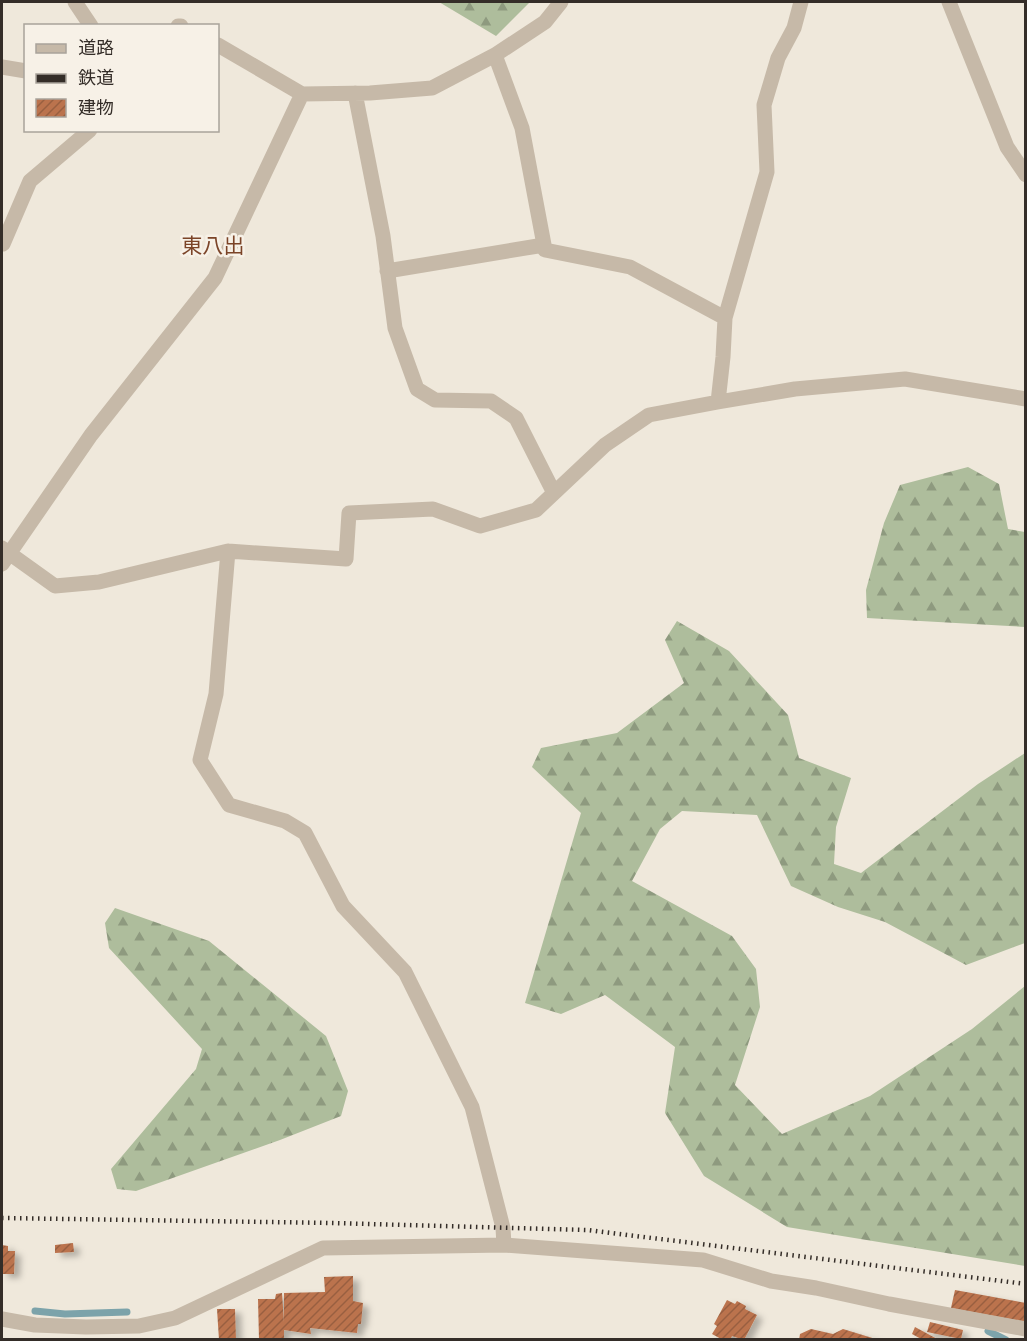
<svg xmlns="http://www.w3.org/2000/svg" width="1027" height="1341" font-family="'Source Sans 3','Noto Sans JP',sans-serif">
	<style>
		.forest { fill: url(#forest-firs) }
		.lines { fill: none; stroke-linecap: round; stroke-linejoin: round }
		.stream { stroke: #7ca3aa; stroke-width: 7 }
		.building { fill: url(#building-hatch); filter: url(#shadow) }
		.minor { stroke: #c6b9a8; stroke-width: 15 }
		.rail { stroke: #342d28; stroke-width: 4.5; stroke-dasharray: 1.5 4.5; stroke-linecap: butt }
		.labels { text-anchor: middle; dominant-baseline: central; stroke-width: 5; stroke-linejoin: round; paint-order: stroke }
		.neighbourhood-label { font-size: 21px; fill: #7b4428; stroke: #f7f1e7 }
	</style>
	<defs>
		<pattern id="forest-firs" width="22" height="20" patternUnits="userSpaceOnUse" patternTransform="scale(1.5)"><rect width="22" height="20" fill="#aebd9c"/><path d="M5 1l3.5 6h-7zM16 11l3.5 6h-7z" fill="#8e9a7f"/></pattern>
		<pattern id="building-hatch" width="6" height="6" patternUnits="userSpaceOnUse" patternTransform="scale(1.5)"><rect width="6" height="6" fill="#bb734d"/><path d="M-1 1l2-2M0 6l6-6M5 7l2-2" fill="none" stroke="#995f40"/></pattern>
		<filter id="shadow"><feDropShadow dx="6" dy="4" stdDeviation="3" flood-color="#0004"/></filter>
	</defs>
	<rect width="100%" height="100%" fill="#efe8db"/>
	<path class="forest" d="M439,2H530L496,36Z
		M968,467L999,484L1008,529L1025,532V627L867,618L866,590L884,523L900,485Z
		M677,621L729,651L788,715L799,758L851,778L836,827L834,864L861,873L978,784L1025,753V943L966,965L885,922L838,907L791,886L757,815L682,811L660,829L632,881L732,936L756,969L760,1007L735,1085L782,1134L870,1096L972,1029L1025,986V1266L787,1227L704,1176L665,1113L675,1047L605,995L561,1014L525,1003L581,813L532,767L541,748L617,733L684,683L665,640Z
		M115,908L209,941L326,1036L348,1091L341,1116L280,1140L136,1191L117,1189L111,1169L196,1069L202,1049L109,948L105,923Z"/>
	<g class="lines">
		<path class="stream" d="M35,1311L65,1314L127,1312
			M988,1331L1006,1340"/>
	</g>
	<path class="building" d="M73,1243L74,1252L55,1253V1245Z
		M2,1245L8,1246V1251H15L14,1274H2Z
		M353,1276V1301L363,1303L361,1324H358L357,1333L310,1328L311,1334L284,1330V1340H259L258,1299H275L276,1294L282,1293L284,1322V1293L325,1292L324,1277Z
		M955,1290L1026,1303V1322L951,1308Z
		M727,1300L735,1304L737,1301L746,1306L745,1309L757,1315L744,1340L732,1336L730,1340H723L712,1334L717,1326L714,1324Z
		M217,1309H235L236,1340H219Z
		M930,1322L963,1330L961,1339L927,1332Z
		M915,1327L939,1340H923L912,1334Z
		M811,1329L833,1334L843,1329L879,1340H799L800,1334Z"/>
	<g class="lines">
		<path class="minor" d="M75,2L91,26
			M949,2L1007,147L1026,175
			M178,26H181
			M218,45L302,94L370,93L432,88L495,55L545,22L561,2
			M495,55L522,128L545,250L630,267L725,318L723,357L718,402
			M2,67L26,71
			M355,93L383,236L395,328L417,389L435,400L491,401L516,418L554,493
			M3,244L30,181L90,130
			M387,271L544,245
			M725,318L767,172L764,105L778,58L794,28L801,2
			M2,548L55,586L99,582L228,551L346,559L349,513L433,509L480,526L536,510L605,445L649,415L718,402L795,389L905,379L1026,399
			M228,551L216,694L200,760L229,805L285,821L305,833L343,906L405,972L472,1107L503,1228L504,1245
			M2,564L91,435L215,278L302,94
			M2,1319L35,1325L86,1327L139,1326L175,1318L323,1248L504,1245L703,1260L771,1281L816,1288L889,1304L1026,1329"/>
		<path class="rail" d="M2,1218L333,1223L587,1230L1026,1284"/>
	</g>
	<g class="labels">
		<g class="neighbourhood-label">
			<text x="213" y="246">東八出</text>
		</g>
	</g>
	<rect width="1027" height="1341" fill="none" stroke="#342d28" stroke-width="6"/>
	<rect x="24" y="24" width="195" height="108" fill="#f7f1e7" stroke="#a9a39b" stroke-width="1.5"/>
	<rect x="36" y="44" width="30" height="9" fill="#c6b9a8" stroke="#a9a39b" stroke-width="1.5"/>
	<text x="78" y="54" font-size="18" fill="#342d28">道路</text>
	<rect x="36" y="74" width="30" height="9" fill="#342d28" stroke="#a9a39b" stroke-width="1.5"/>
	<text x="78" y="84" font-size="18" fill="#342d28">鉄道</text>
	<rect x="36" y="99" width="30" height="18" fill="url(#building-hatch)" stroke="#a9a39b" stroke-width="1.5"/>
	<text x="78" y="114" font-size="18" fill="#342d28">建物</text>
</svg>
